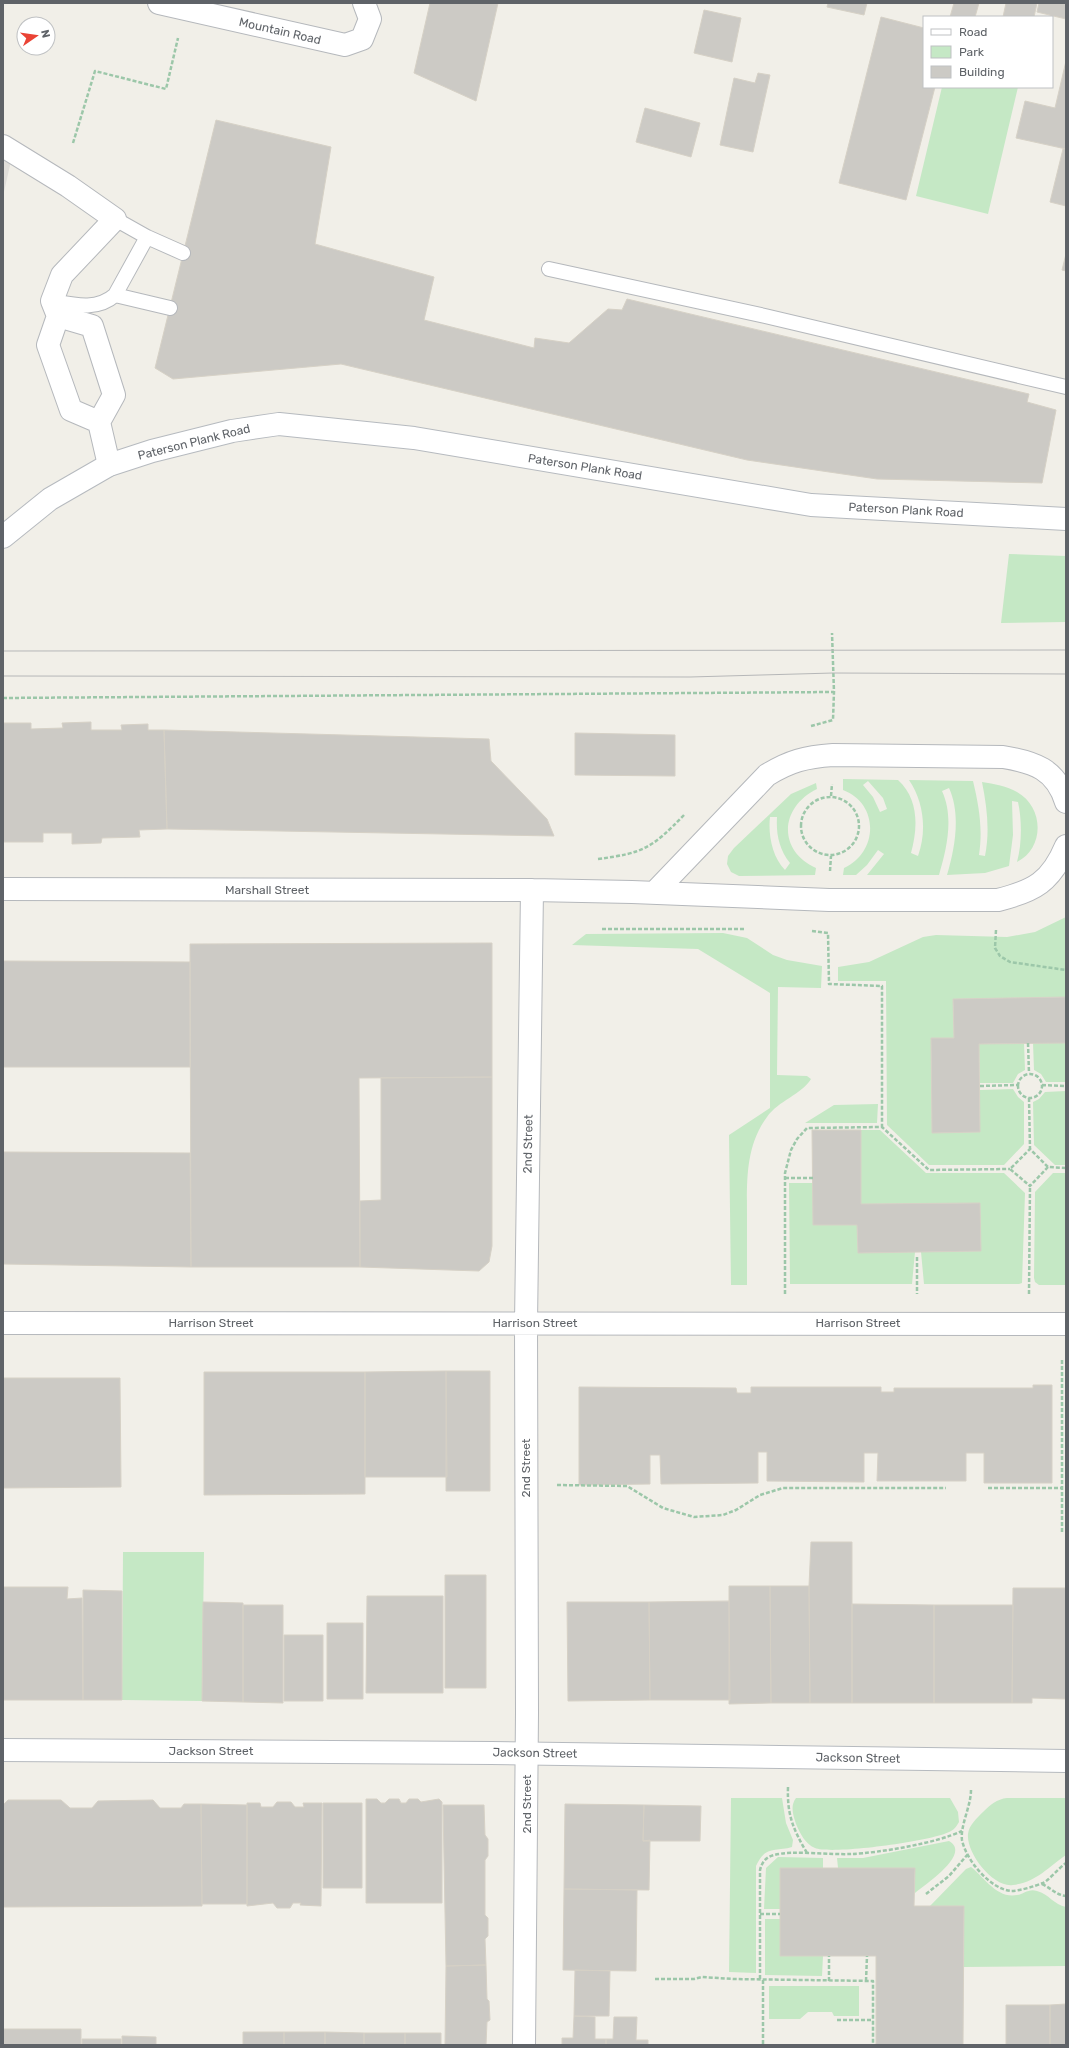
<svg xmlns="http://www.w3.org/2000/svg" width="1069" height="2048" font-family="Rubik,sans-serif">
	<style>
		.industrial { fill: #e0deda }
		.green { fill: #c5e8c5; fill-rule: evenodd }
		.building { fill: #cccac5; stroke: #d6d1c6 }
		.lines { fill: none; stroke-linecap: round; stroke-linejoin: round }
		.lane-casing { stroke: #b5b8bc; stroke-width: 16 }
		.street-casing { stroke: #b5b8bc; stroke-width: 24 }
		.secondary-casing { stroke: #b6babf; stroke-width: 24 }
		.path { stroke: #9cc7a9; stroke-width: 2.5; stroke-dasharray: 4 2; stroke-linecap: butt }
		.lane { stroke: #fff; stroke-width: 14 }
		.street { stroke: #fff; stroke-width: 22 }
		.secondary { stroke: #fff; stroke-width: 22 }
		.tram { stroke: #b6b7b8; stroke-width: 1 }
		.labels { text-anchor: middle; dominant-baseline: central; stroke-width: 3.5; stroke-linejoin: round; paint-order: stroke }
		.street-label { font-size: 12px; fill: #5f6368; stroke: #fff }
	</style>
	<rect width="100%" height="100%" fill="#f1efe8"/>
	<path class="industrial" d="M3,156L11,161L3,196Z"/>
	<path class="green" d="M942,87H1018L988,214L916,196Z
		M1009,554L1066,556V622L1001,623Z
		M843,779L898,780C919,799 918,828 911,853L918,856C927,831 924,802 909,780L973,781C979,806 983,829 979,855L985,856C990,831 987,807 982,782C994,784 1007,786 1017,792C1044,807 1045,848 1017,862C1022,844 1022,820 1018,802L1012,801L1013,835L1009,866L985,873L947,875C955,848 961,814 949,788L942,791C954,817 947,848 939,875H867L884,854L878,850L867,865L856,875H843L844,868C878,853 880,804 843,790ZM868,781L883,798L887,809L880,812L873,797L863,785Z
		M816,783L817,789C780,807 777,850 816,868L815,875L739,876L731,872L727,864L728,856L734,848L791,794ZM770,817H777C776,834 779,849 790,863L785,870C772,857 768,834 770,817Z
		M1066,917V997L953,999L954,1038H931L932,1133L980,1132V1090L1013,1089L1018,1097L1024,1102V1144L1004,1165H929L887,1125L886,981H838V967L869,962L923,937L936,935L1007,937L1035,932Z
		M723,933L747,938L773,955L787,960L822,966L821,988L778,987L777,1075L807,1076L811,1079C802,1094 778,1101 767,1117C745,1147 747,1182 747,1217C747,1240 747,1262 747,1285H731L729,1135L770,1108V993L698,949L572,945L586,934Z
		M1024,1043L1025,1070L1018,1074L1013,1083H980L979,1044Z
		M1033,1043H1066V1082H1046L1041,1074L1034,1070Z
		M1066,1091V1165H1055L1034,1145L1033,1102L1039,1099L1045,1092Z
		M878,1104L877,1123H805L834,1105Z
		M861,1130H880L926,1173H1004L1025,1193L1022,1283L1019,1284H924L921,1252L981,1251L980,1203L861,1204Z
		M1053,1173H1066V1285H1039L1035,1282L1034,1278L1035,1192Z
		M789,1183H813V1225H857L858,1253L915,1252L912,1284H790Z
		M123,1552H204L202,1701L122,1700Z
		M731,1798H782L786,1823L793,1840L792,1847C776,1852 765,1845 756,1866V1973L729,1972Z
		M796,1798H950L958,1812L959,1822C957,1825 955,1829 951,1831C935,1841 831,1855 815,1848C805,1844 800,1833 796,1824C793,1815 790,1806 796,1798Z
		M1007,1798H1066V1855C1048,1867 1037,1882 1013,1885C993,1888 966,1853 968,1834C969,1825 977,1818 983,1812C990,1805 997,1799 1007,1798Z
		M949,1841C972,1854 925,1884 915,1893V1868H838L837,1858H863Z
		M778,1857L823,1858V1868H780V1909H764L766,1868Z
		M971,1867C984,1877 997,1899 1017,1895C1024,1894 1029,1888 1037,1891C1049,1894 1054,1905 1066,1907V1966L964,1967V1906H930L966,1869Z
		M765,1919H780V1956H823L822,1976L765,1975Z
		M769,1986H859V2016H834L832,2012H808L800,2019H769Z"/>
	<path class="building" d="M430,3H498L476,101L414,73Z
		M828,3H867L864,15L827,7Z
		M954,3H979L975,17H950Z
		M1006,3H1037L1034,17H1003Z
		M1039,3H1066V19L1037,12Z
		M704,10L741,18L732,62L694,53Z
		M881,17L924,28V87H935L906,200L839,183Z
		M1066,61V149L1016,138L1025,101L1055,108Z
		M758,73L770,75L753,152L720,145L734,78L755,83Z
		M645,108L700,123L691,157L636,142Z
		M216,120L331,147L315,244L434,277L424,320L534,348L535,338L569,343L608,309L622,310L627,299L1029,394L1027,402L1056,410L1042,483L877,479L747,460L341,364L173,379L155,368Z
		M1063,149H1066V206L1050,202Z
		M1066,254V271L1062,270Z
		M91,722V730H122L121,725L148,724V730H164L167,829L139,830L140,837L102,838L101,843L72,844V833H43V842H3V723H31V729L63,728L62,723Z
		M164,730L489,739L491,761L547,819L554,836L167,829Z
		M575,733L675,735V776L575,775Z
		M492,943V1077L359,1078L360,1267H191L190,944Z
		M3,961L190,962V1067H3Z
		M1066,997V1043L979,1044L980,1132L932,1133L931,1038H954L953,999Z
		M492,1077V1246L489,1262L479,1271L360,1267V1201L381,1200V1078Z
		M812,1130H861V1204L980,1203L981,1251L858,1253L857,1225H813Z
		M3,1152L190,1153L191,1267L3,1264Z
		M446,1371H490V1491H446Z
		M446,1371L447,1477H365V1372Z
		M204,1372H365V1494L204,1495Z
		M3,1378H120L121,1487L3,1488Z
		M1033,1385H1052V1483H984V1453H966V1481H877L878,1453H864V1482L767,1481V1452H758V1483L661,1484L660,1455H650V1484L579,1485V1387L736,1388L737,1393H751V1387H881V1392H894V1388H1033Z
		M811,1542H852V1703H810L809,1586Z
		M445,1575H486V1688H445Z
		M729,1586H770L771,1703L729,1704Z
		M770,1586H809L810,1703H771Z
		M3,1587H68L67,1599L82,1598L83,1700H3Z
		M1013,1588H1066V1699L1032,1698V1703H1012Z
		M83,1590L122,1591V1700H83Z
		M367,1596H443V1693H366Z
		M729,1601L730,1700H650L649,1602Z
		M203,1602L243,1603V1702L202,1701Z
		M567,1602H649L650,1700L568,1701Z
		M852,1604L934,1605V1703H852Z
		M243,1605H283V1703L243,1702Z
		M934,1605H1013L1012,1703H934Z
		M327,1623H363V1699H327Z
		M284,1635H323V1701H284Z
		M366,1799H377L381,1803H385L389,1799H399L401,1803H406L409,1799H418L421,1802L439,1799L442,1802V1903H366Z
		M8,1800H61L70,1808H92L98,1801L153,1800L160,1808H181L184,1804H201L202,1906L3,1907V1805Z
		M277,1802H291L295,1807H304L303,1803H322L321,1906L300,1905L301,1903H293L290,1908H277L273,1903L247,1906V1803H260L261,1807H273Z
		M323,1803H362V1888H323Z
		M201,1804L247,1805V1904H202Z
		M565,1804L644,1805L643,1841L650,1840L649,1890L564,1889Z
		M443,1805H484L485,1835L488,1839V1856L485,1860V1915L488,1918V1936L485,1939L486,1965L446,1966Z
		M644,1805L701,1806L700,1841H643Z
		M780,1868H915L914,1906H964L963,2045H876V1956H780Z
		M564,1889L637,1890L636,1971L563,1970Z
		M486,1965L487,1999L489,2001L490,2020L487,2022L486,2045H445L446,1966Z
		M575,1970L610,1971L609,2016H574Z
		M1066,2004V2045H1050V2005Z
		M1006,2005H1050V2045H1006Z
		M574,2016L595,2017V2039H606V2045H562V2038H573Z
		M614,2017H637L636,2040H648V2045H606V2039H613Z
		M3,2029H81V2045H3Z
		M243,2032H284V2045H243Z
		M284,2032H325V2045H284Z
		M325,2032L364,2033V2045H325Z
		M364,2033H405V2045H364Z
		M405,2033H441V2045H405Z
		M122,2036L156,2037V2045H122Z
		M82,2039H121V2045H82Z"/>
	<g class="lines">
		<g class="lane-casing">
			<path id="lane" d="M147,237L183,253
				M549,269L765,316L1066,387
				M115,295L170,308
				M52,301C74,305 97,311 115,295L147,237L115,219"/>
		</g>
		<g class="street-casing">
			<path id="street" d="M159,3L345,45L362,39L370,19L364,3
				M3,146L68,186L115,219L62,275L52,301L58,316L48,345L71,410L99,422
				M58,316L92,326L114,395L99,422L109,465
				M3,889L532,890L632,892L829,900H998C1034,891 1051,882 1066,846
				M654,893L767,775C790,761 805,757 833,755L1003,757C1034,762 1056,769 1066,802
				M3,1323L1066,1324
				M524,2045L527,1713L526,1323L532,890"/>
		</g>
		<g class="secondary-casing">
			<path id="secondary" d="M3,537L50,499L109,465L152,451L232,431L279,424L414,438L811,505L1066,519
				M3,1750L491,1753L1066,1761"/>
		</g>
		<path class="path" d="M73,143L95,71L166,89L178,38
			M3,698L834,692L832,633
			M811,726L833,720L834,692
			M831,796L832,784
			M801 826a29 29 0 1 1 58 0a29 29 0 1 1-58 0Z
			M598,859C644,853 652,848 684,815
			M830,871L831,856
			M602,929H745
			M996,930L995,948L1000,956L1010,962L1066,970
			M812,931L828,933L829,984L882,986V1127
			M1028,1043L1029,1073
			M1018 1086a12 12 0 1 1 24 0a12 12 0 1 1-24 0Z
			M1042,1085L1066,1086
			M980,1086L1018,1085
			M1029,1098L1030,1149
			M1048,1167L1030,1186L1010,1169L1030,1149L1048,1167L1066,1168
			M785,1178H813
			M917,1257V1294
			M785,1294V1173L791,1150L797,1139L807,1128L882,1127L929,1170L1010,1169
			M1029,1294L1030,1186
			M1062,1360V1532
			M557,1485L627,1486L663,1508L694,1517L723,1515L736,1510L760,1495L783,1488H946
			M988,1488H1063
			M788,1787C787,1815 793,1829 807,1853
			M971,1790C971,1806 960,1826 962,1840C966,1860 990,1889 1011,1891C1020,1891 1035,1886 1043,1883C1048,1881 1059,1868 1066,1863
			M1042,1884C1051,1888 1056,1895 1066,1896
			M926,1894L949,1876L968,1854
			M760,1914H780
			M655,1979H694L702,1977L733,1979L873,1981V2045
			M760,1979V1870C762,1862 766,1857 774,1855C792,1850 830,1855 851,1854C879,1853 937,1843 962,1831
			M763,1980V2045
			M829,1981V1956
			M866,1981L867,1956
			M837,2020H872"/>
		<use href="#lane" class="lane"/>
		<use href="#street" class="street"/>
		<use href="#secondary" class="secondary"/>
		<path class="tram" d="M3,651L1066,650
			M3,676L690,677L833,673L1066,674"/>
	</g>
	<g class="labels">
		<g class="street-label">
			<text transform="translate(280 31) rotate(13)">Mountain Road</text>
			<text transform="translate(194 442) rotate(-14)">Paterson Plank Road</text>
			<text transform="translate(585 467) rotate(9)">Paterson Plank Road</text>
			<text transform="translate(906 510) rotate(3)">Paterson Plank Road</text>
			<text x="267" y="890">Marshall Street</text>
			<text transform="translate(528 1144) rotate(-89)">2nd Street</text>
			<text x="211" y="1323">Harrison Street</text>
			<text x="535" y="1323">Harrison Street</text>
			<text x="858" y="1323">Harrison Street</text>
			<text transform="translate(526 1468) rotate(-90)">2nd Street</text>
			<text x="211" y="1751">Jackson Street</text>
			<text transform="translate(535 1753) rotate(1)">Jackson Street</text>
			<text transform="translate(858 1758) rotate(1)">Jackson Street</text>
			<text transform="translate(527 1804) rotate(-90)">2nd Street</text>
		</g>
	</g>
	<rect width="1069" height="2048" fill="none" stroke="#5f6368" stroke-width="8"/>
	<rect x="923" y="16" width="130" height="72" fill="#ffffff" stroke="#bfc1c3"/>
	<rect x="931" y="29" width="20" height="6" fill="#ffffff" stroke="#bfc1c3"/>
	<text x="959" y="36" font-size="12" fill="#5f6368">Road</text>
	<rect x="931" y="46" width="20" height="12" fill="#c5e8c5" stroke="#bfc1c3"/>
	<text x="959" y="56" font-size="12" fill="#5f6368">Park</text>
	<rect x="931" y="66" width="20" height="12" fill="#cccac5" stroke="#bfc1c3"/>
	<text x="959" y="76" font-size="12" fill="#5f6368">Building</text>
	<g transform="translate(36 36) rotate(77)"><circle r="19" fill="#ffffff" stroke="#bfc1c3"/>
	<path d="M0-3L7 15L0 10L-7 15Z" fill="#ea4335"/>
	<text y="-6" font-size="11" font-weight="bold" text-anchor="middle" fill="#5f6368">N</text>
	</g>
</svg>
